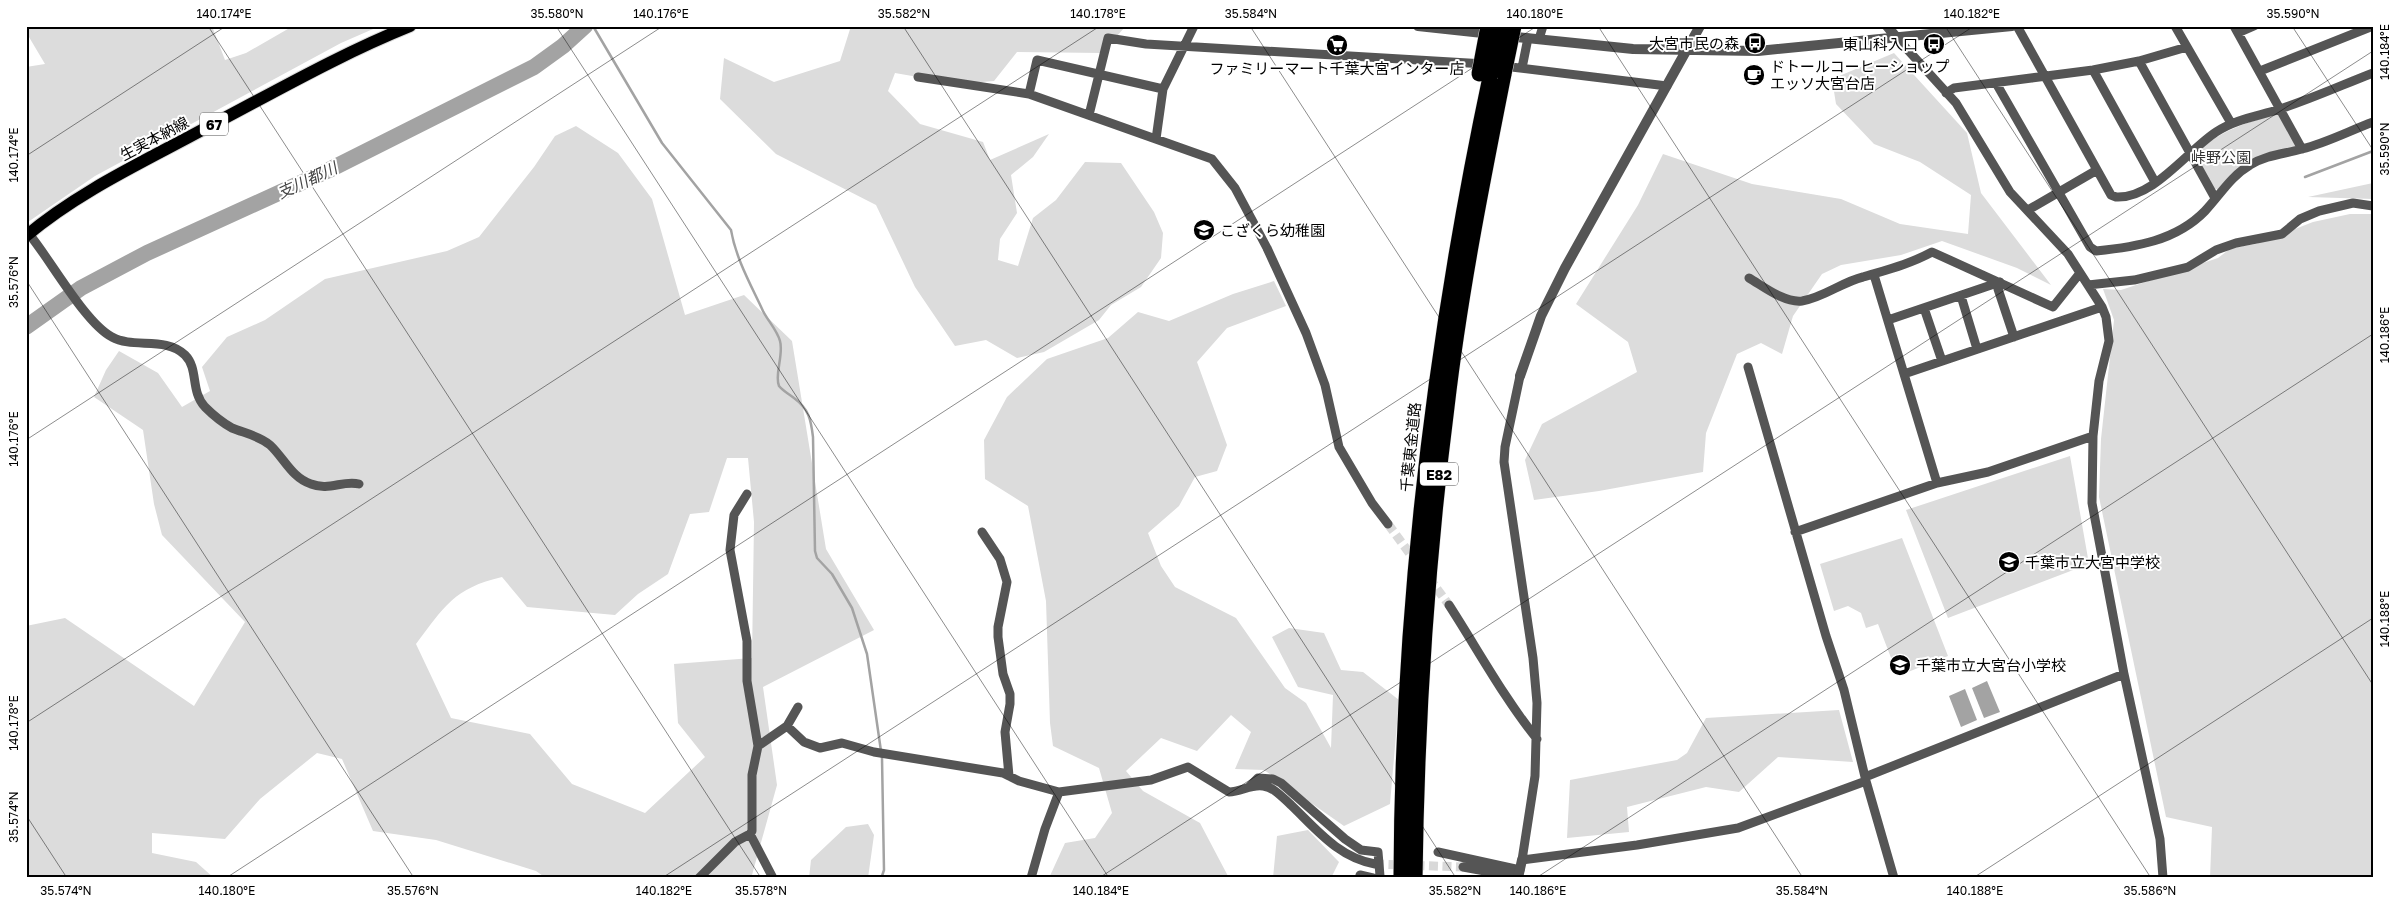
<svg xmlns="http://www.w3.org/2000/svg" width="2399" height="904" font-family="'Golos Text','Noto Sans JP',sans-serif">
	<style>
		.green { fill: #dcdcdc; fill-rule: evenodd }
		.water { fill: #a3a3a3 }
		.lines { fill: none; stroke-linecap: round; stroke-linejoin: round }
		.stream { stroke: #a3a3a3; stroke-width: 2.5 }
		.river { stroke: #a3a3a3; stroke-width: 16 }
		.minor-tunnel { stroke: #d9d9d9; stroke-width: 9; stroke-dasharray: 9 4.5; stroke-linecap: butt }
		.primary-casing { stroke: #dbdbdb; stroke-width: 14 }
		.motorway-casing { stroke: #dbdbdb; stroke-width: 16 }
		.minor { stroke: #555; stroke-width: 9 }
		.tertiary { stroke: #555; stroke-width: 10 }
		.primary { stroke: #000; stroke-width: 12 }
		.motorway { stroke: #000; stroke-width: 15 }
		.motorway-bridge-casing { stroke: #dbdbdb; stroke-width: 16; stroke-linecap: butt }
		.motorway-bridge { stroke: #000; stroke-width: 15 }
		.ticks { fill: none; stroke: #000; stroke-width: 1; stroke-opacity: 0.45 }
		.labels { text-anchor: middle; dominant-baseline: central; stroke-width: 4; stroke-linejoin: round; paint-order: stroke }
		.shield { fill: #fff; stroke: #4c4c4c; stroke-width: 1 }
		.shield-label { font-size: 14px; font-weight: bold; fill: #000 }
		.poi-label { font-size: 15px; fill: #000; stroke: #fff; text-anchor: start }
		.street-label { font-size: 15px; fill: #000; stroke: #fff }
		.park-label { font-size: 15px; fill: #333; stroke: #fff }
		.water-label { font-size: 16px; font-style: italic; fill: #444; stroke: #fff }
		.neatline { fill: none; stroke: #000; stroke-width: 2 }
		.ticks-label { font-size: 12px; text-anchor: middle; fill: #000 }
	</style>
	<rect width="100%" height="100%" fill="#fff"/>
	<path class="green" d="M26,26H212L225,60L246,53L293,26H380L341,43L95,176L28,222L30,225L26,228V67L45,64L26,32Z
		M851,26L1124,28L1102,53L1017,52L994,81L958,84L895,73L888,91L920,124L983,142L990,160L1049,134L1033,157L1011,175L1017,213L1000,239L998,260L1018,266L1033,218L1056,200L1085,162L1121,163L1154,212L1163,233L1161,258L1141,287L1111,305L1099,320L1044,352L1017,358L986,340L955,346L915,287L876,205L776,154L720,99L724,58L774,82L840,61Z
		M1894,53L1967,133L1981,193L2051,285L2017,268L1942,241L1901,255L1841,265L1822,274L1793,316L1782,354L1761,343L1737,354L1706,433L1703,472L1599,491L1534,500L1525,460L1542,424L1637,372L1628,342L1576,304L1638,205L1663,154L1752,184L1841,199L1900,224L1968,234L1971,195L1920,162L1874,144L1836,104L1832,79Z
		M2277,114L2282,117L2297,144L2295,148L2234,172L2218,189H2213L2195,159L2196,152C2225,129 2242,124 2277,114Z
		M576,126L618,153L652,199L685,315L744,295L792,341L826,549L874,630L763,687L777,785L752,875L735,878H546L536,871L436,840L373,831L342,759L317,753L260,799L225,839L152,833V853L196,862L214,878H26V626L65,618L194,706L245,622L162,535L154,504L143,430L94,397L106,370L119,351L158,373L182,407L210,391L202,367L227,337L265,320L325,279L447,251L479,237L534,167L555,136ZM727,458H748L754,522L752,658L674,664L678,723L705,757L645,813L572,784L530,734L451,718L416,644C444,607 454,588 502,577L527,607L615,615L638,594L668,574L690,514L709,512Z
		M2373,183V199L2308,197Z
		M2350,214H2373V878H2210L2212,827L2166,817L2099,497L2101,439L2114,320L2103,289L2121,290L2218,258L2231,248L2256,244L2313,222Z
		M1274,281L1286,306L1227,328L1197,362L1227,445L1217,471L1195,477L1179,506L1148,533L1161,566L1175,587L1236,618L1285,688L1306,703L1331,748L1333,695L1298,687L1272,637L1289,628L1324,633L1341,670L1363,672L1399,700L1390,804L1344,826L1264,770L1235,769L1251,732L1231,715L1197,751L1161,738L1126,771L1143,791L1200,823L1229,878H1049L1065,843L1095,838L1112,813L1099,768L1053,746L1050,723L1046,601L1028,506L985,479L984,440L1007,397L1047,359L1108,338L1138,312L1169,321L1233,294Z
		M2070,456L2089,564L1948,618L1906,510Z
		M1902,538L1948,656L1898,676L1878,624L1866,628L1861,613L1848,606L1834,611L1820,564Z
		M1839,710L1853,762L1778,757L1739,792L1706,787L1627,807L1629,832L1567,838L1570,780L1677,760L1687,753L1706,718Z
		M868,824L874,835L868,878H809L811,860L846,827Z
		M1308,830L1339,862L1331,878H1273L1277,836Z"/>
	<path class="water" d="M1987,681L2000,712L1984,718L1972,688Z
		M1965,689L1977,720L1961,727L1949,696Z"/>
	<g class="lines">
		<path class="stream" d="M593,26L662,143L731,230C736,259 751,285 763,311C768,321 777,330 780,341C784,355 774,375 779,386C783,391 789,394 794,398C809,409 811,420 813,437L815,551L817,558L832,574L852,608L867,654L882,758L884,870L882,876L878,878
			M2305,177L2373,151"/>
		<path class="river" d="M26,327L81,288L147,253L329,170L534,67L563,46L585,26"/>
		<path class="minor-tunnel" d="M1388,524L1416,562
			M1429,578L1449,605
			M1375,864L1463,867"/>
		<g class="primary-casing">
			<path id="primary" d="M26,236C78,192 143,162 202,130C271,94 338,55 410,26"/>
		</g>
		<g class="motorway-casing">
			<path id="motorway" d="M1401,878C1402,607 1434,341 1490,77
				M1415,878C1417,720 1427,563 1447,407C1460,295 1482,185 1504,74"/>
		</g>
		<path class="minor" d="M2017,26L2111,195L2116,197C2153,199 2187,151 2216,132C2235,119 2259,116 2280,109C2311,99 2342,85 2373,73
			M2175,26L2231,123
			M2234,26L2302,149
			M2238,33L2254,26
			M1896,37L1956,103L2010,192L2068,254L2102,307L2106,317L2109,341L2099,381L2093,436L2092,503L2124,674L2160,839L2163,878
			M1539,39L1543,26
			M2139,61L2215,198
			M1503,66L1667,86
			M1522,68L1528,38
			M2093,70L2155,182
			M2260,71L2373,26
			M918,77L1029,94L1212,159L1235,188L1267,248L1306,333L1325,385L1339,447L1372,503L1388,524
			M1996,83L2090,247L2096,251C2135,247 2176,241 2205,211C2220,195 2231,176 2250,165C2266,155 2284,154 2302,149C2326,143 2349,131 2373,122
			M1946,93L1954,88L2093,70L2139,61L2187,47
			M1029,94L1037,60L1163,89
			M1089,115L1108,38L1146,44L1485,64
			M1156,139L1163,89L1194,26
			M2028,210L2097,170
			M29,234C50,259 85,323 112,337C133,349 166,336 185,355C199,369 190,391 205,407C212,414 223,423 232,428C244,433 260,436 270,445C284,458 292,478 311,484C329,491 343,480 359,484
			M1874,275L1937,483
			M1749,278C1763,286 1784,303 1802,301C1823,298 1842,282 1863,277C1886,270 1910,264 1932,252L2053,307L2080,273
			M2000,282L1998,289L2014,337
			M2088,285L2134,280L2188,267L2216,250L2236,243L2282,234L2300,219L2319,211L2353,203L2373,206
			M1961,296L1977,349
			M1924,308L1942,361
			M1888,320L2000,282
			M1748,367L1826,636L1844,690L1866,781L1894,878
			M1904,374L2102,307
			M1520,376L1505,447L1504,462L1533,658L1537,703L1535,776L1522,860L1637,845L1738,828L1866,781
			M747,494L734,515L730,550L747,641V681L758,746
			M982,532L1000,559L1007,582L998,627V637L1003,674L1010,694V704L1005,732L1009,776
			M1795,532L1937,483L1988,472L2093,436
			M1449,605C1478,650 1504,698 1537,739
			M787,726L804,742L820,748L842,743L874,752L1003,773L1019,781L1059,792L1151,780L1188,767L1229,792C1241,792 1251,784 1263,786C1274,787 1283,798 1291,805C1317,830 1338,857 1375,864
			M1865,777L2124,674
			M1249,787L1258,778L1273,779L1281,783L1345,839L1361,850L1378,852L1380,876L1377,878
			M750,834L773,878
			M1438,852L1520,870
			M1463,867L1518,877
			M1360,875L1373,878
			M699,878L735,842L750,834L752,831V775L758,746L787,726L798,707
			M1031,878L1045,829L1059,792"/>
		<path class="tertiary" d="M1418,26L1492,34
			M1887,26L1896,37
			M1506,36L1633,49L1758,51L2012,26
			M1520,376L1541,316L1565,268L1700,26
			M1518,878L1522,860"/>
		<use href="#primary" class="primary"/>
		<use href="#motorway" class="motorway"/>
		<g class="motorway-bridge-casing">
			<path id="motorway-bridge" d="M1479,74L1488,26
				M1504,74L1514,26
				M1490,77L1500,26"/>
		</g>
		<use href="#motorway-bridge" class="motorway-bridge"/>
	</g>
	<path class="ticks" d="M208,26L761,878M556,26L1109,878M903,26L1456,878M1250,26L1803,878M1598,26L2151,878M1945,26L2373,685M2292,26L2373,150M26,156L226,26M26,280L414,878M26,440L663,26M26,723L1100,26M26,815L67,878M226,878L1537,26M662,878L1974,26M1099,878L2373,51M1536,878L2373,334M1973,878L2373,618"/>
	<defs>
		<g id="bus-disc" transform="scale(1.125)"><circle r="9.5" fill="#000" stroke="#fff"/><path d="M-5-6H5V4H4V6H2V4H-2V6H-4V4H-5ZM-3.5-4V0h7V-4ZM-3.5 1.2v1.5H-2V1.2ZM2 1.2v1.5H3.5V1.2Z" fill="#fff"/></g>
		<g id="supermarket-disc" transform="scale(1.125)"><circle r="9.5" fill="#000" stroke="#fff"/><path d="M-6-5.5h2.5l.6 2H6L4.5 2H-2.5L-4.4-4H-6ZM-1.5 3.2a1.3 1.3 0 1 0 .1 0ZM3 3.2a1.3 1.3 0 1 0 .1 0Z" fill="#fff"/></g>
		<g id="cafe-disc" transform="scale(1.125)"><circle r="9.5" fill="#000" stroke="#fff"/><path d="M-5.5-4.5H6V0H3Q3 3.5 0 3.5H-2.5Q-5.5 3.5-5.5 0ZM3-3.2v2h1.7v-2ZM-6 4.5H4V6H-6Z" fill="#fff"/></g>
		<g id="school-disc" transform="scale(1.125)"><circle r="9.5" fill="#000" stroke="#fff"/><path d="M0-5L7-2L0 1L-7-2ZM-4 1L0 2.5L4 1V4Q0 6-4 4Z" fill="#fff"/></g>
	</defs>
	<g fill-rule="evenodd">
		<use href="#bus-disc" x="1755" y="43"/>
		<use href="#bus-disc" x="1934" y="44"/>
		<use href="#supermarket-disc" x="1337" y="45"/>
		<use href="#cafe-disc" x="1754" y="75"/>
		<use href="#school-disc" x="1204" y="230"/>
		<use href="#school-disc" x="2009" y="562"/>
		<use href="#school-disc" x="1900" y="665"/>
	</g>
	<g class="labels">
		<g class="shield">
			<rect x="200" y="112.5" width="28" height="23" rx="4"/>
			<rect x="1420" y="462.5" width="38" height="23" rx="4"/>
		</g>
		<g class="shield-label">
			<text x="214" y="124">67</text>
			<text x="1439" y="474">E82</text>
		</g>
		<g class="poi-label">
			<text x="1739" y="43" text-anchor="end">大宮市民の森</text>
			<text x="1918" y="44" text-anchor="end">東山科入口</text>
			<text x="1770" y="66">ドトールコーヒーショップ<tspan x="1770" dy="17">エッソ大宮台店</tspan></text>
			<text x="1337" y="68" text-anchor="middle">ファミリーマート千葉大宮インター店</text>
			<text x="1220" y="230">こざくら幼稚園</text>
			<text x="2025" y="562">千葉市立大宮中学校</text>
			<text x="1916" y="665">千葉市立大宮台小学校</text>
		</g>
		<g class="street-label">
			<text transform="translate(154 138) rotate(-28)">生実本納線</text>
			<text transform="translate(1410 447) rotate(-84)">千葉東金道路</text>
		</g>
		<g class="park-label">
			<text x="2221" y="157">峠野公園</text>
		</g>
		<g class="water-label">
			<text transform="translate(307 180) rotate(-25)">支川都川</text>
		</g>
	</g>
	<rect width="2399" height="904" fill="none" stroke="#ffffff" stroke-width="55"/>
	<rect x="28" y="28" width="2344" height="848" class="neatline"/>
	<g class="ticks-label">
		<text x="224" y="18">140.174°E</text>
		<text x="557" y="18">35.580°N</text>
		<text x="661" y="18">140.176°E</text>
		<text x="904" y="18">35.582°N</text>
		<text x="1098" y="18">140.178°E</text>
		<text x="1251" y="18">35.584°N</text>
		<text x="1535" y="18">140.180°E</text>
		<text x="1972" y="18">140.182°E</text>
		<text x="2293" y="18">35.590°N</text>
		<text transform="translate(2385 52) rotate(-90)" y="4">140.184°E</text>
		<text transform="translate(2385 149) rotate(-90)" y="4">35.590°N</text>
		<text transform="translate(14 155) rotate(-90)" y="4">140.174°E</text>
		<text transform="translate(14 282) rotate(-90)" y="4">35.576°N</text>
		<text transform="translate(2385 335) rotate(-90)" y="4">140.186°E</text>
		<text transform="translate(14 439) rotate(-90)" y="4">140.176°E</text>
		<text transform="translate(2385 619) rotate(-90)" y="4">140.188°E</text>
		<text transform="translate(14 723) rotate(-90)" y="4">140.178°E</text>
		<text transform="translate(14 817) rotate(-90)" y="4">35.574°N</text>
		<text x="66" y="895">35.574°N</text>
		<text x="227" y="895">140.180°E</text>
		<text x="413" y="895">35.576°N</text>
		<text x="664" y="895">140.182°E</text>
		<text x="761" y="895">35.578°N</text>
		<text x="1101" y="895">140.184°E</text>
		<text x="1455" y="895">35.582°N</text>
		<text x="1538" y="895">140.186°E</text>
		<text x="1802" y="895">35.584°N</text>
		<text x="1975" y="895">140.188°E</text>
		<text x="2150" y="895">35.586°N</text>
	</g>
</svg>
